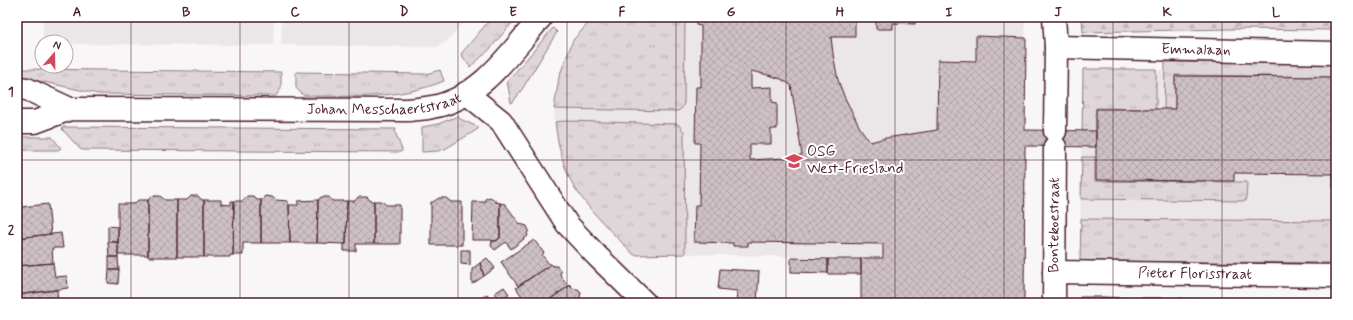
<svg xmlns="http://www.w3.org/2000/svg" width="1353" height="320" font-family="Mynerve,sans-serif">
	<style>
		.built { fill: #ebe6e8 }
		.grass { fill: url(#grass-tufts); stroke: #947a82 }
		.forest { fill: url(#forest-firs); stroke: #947a82 }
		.building { fill: url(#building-cross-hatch); stroke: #4a1f2b; fill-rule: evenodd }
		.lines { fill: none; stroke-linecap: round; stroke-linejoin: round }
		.minor-casing { stroke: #4a1f2b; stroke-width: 25 }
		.minor { stroke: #fff; stroke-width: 22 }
		.grid { fill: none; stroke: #4a1f2b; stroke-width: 1; stroke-opacity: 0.55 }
		.labels { text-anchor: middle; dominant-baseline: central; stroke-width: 4; stroke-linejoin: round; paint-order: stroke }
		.street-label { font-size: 15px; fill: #4a1f2b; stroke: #fff }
		.poi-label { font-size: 15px; fill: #4a1f2b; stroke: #fff; text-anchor: start }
		.neatline { fill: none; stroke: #4a1f2b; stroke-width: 1.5 }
		.grid-label { font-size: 13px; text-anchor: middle; font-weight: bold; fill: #4a1f2b }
	</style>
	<defs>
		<pattern id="grass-tufts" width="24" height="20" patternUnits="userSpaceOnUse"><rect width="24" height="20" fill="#ded6d9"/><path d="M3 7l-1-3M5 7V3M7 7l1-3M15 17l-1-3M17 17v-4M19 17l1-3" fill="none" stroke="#c0b7ba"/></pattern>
		<pattern id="forest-firs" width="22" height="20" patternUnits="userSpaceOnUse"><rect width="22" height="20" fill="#ded6d9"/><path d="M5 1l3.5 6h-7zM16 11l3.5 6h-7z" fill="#c0b7ba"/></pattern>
		<pattern id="building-cross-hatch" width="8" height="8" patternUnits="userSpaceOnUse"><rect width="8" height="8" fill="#cdc1c4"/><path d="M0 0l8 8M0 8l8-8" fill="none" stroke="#b2a5a9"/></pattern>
	</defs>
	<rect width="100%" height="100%" fill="#f8f6f7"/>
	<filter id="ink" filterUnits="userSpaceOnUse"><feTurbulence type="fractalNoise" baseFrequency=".025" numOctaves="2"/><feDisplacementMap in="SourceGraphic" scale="8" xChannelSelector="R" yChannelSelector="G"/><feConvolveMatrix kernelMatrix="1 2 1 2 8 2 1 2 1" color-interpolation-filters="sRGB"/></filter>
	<g filter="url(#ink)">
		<path class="built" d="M43,17H274L273,45L75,44L66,43V42H43Z
			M282,17H467L450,38L446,42L436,47L281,45Z
			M594,17H1025V130L1082,131L1083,69L1336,74V263L1080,261L1081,147L1025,146L1024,303L861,258L685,254L634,255L590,208L574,187L564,165L557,141L554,109L559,77L573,40Z"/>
		<path class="grass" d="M492,17H517L489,50L470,67L461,54Z
			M594,17H685L684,103L682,108L678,111L554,109L559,77L573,40Z
			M553,28L557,32L521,91L513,102L511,103L508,86L506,83Z
			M1165,62L1336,63V77L1175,75V109H1164Z
			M17,69L281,72V88L276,96L98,94L35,80H17Z
			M1083,69H1156V109L1096,108V135H1082Z
			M440,70L444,81C397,100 353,96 304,96L296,88V72L426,74Z
			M458,116L460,119L478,127V129L445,149L438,151L422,152V127L438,124Z
			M566,121L677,124L679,125L684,132L685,254L634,255C614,234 591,213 575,188C563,169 558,144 555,122Z
			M63,127L396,129L395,132L402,150L401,152L83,150L80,149L62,129Z
			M17,137H52L61,148L58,150H17Z
			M1082,157H1095V181L1247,182L1246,201L1081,199Z
			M1081,219L1334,221V263L1080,261Z"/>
		<path class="forest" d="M1082,17H1336V30L1231,29L1083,32Z"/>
		<path class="building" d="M696,17H855V37H831L833,54L838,80L844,96L860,128L870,142L886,138L937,130L938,60L976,61V36L1026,38L1025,130L1096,131V147L1025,146L1024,303H861V258H883V244L748,242V246H733V243L694,242L695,205H699L700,143H695L696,87H701V26L696,25ZM751,71L772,76L781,79L791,85L802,155L784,158L750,160V144H771V129H777V103L772,102V87L751,88Z
			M876,17H915V24L893,23V29H876Z
			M1175,76L1336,77V188H1333V174L1234,173V181L1096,180V109H1175Z
			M153,196H160L165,200H177V257H148V200Z
			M191,196H198L202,200H204V257H177V200H187Z
			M247,196H253L257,200H261V243H243V255H233L234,201H243Z
			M265,196L272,197L276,200L288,201V205H289L290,243H261V200Z
			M321,197H329L332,201H347L346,244L317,243L318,200Z
			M358,197H367L371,201H374V244H356V251H344V244H346L347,201H355Z
			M490,197L495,200V202L500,203V238L496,241H492V240H472L473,202H485V199Z
			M439,198H446L451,202H462V245H431V202H433Z
			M138,200H148V255H118V204H134Z
			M204,200H221V204L231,205V201H234L233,255H230V257H204Z
			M318,200L317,243H290L289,205H298V201Z
			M374,201H382L386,205H400V244H374Z
			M500,203L505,204L520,224L527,226L529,231L527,233L528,236L511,249L506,242L495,250L491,246L492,241H496L500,238Z
			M17,204L21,207L48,204L51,234L17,238Z
			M108,226L118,227V242H108Z
			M61,233L63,248H52L53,263L17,266V238Z
			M534,240L544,253L542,255L549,264H551L518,286L501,262Z
			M108,242H118V257H109Z
			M461,250H470V265L461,264Z
			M109,257H118L119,270H109Z
			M487,258L495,268L484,276L480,263Z
			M791,258L828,259V273L791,272Z
			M828,259H861V274H828Z
			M53,263L55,277L67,276L68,288L17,295V266Z
			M480,263L484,276L472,284V269Z
			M551,264L553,266H557L561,271L560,275L568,285L569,284L570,285L545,303H527L516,288Z
			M720,269L759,271L757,303H736L737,291L718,289Z
			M109,270H119L118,284L108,283Z
			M570,285L574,289H578L581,292L580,297L585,303H545Z
			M504,287L509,294L500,300L495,293Z
			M57,290L58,303H17V295Z
			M487,294L494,303H475Z
			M1080,297H1103V303H1080Z
			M1103,297L1126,298V303H1103Z
			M1126,298H1150V303H1126Z
			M1150,298H1173V303H1150Z
			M1173,298L1197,299V303H1173Z
			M1197,299H1221V303H1197Z
			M1221,299L1245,300V303H1221Z
			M1245,300H1269V303H1245Z
			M1269,300L1292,301V303H1269Z
			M1292,301H1314V303H1292Z
			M1314,301H1336V303H1314Z"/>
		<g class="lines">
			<g class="minor-casing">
				<g id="minor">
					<path d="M1054,17L1056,47L1055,131"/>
					<path id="s1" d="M1056,47L1336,53"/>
					<path d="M17,88L27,89L70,109"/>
					<path d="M466,93L501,121L567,224L597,256L645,303"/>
					<path id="s2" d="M17,122H35L70,109L407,110C415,109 424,109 432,107C480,99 511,52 541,17"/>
					<path id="s3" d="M1054,272L1336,276"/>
					<path id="s4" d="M1054,303L1055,147"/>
				</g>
			</g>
			<use href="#minor" class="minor"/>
		</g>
	</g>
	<path class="grid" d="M131,17V303M240,17V303M349,17V303M458,17V303M567,17V303M676,17V303M786,17V303M895,17V303M1004,17V303M1113,17V303M1222,17V303M17,160H1336"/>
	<defs>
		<g id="school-bare" transform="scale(1.38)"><path d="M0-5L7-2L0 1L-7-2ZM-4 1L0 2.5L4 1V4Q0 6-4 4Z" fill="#d1495b" stroke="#fff" stroke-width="2.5" paint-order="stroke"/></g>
	</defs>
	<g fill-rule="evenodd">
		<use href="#school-bare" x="794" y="161"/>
	</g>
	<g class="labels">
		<g class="street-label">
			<text stroke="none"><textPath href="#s1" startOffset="140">Emmalaan</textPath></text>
			<text stroke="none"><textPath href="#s2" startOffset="370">Johan Messchaertstraat</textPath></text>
			<text stroke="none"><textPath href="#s4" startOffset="78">Bontekoestraat</textPath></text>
			<text stroke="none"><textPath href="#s3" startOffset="141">Pieter Florisstraat</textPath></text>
		</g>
		<g class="poi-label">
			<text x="807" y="152">OSG<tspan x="807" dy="17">West-Friesland</tspan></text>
		</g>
	</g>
	<rect width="1353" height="320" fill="none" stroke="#fff" stroke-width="44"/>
	<g transform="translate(54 54) rotate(20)"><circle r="19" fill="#ffffff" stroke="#b7a5aa"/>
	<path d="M0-3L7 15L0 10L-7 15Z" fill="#d1495b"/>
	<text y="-6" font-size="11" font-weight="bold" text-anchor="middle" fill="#4a1f2b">N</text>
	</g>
	<rect x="22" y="22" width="1309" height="276" class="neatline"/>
	<g class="grid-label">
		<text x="77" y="16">A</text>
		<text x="186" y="16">B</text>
		<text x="295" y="16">C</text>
		<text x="404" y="16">D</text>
		<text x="513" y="16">E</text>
		<text x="622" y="16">F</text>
		<text x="731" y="16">G</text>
		<text x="840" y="16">H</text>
		<text x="949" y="16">I</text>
		<text x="1058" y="16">J</text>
		<text x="1167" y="16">K</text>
		<text x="1276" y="16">L</text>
		<text x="11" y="96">1</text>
		<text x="11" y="234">2</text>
	</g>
</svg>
